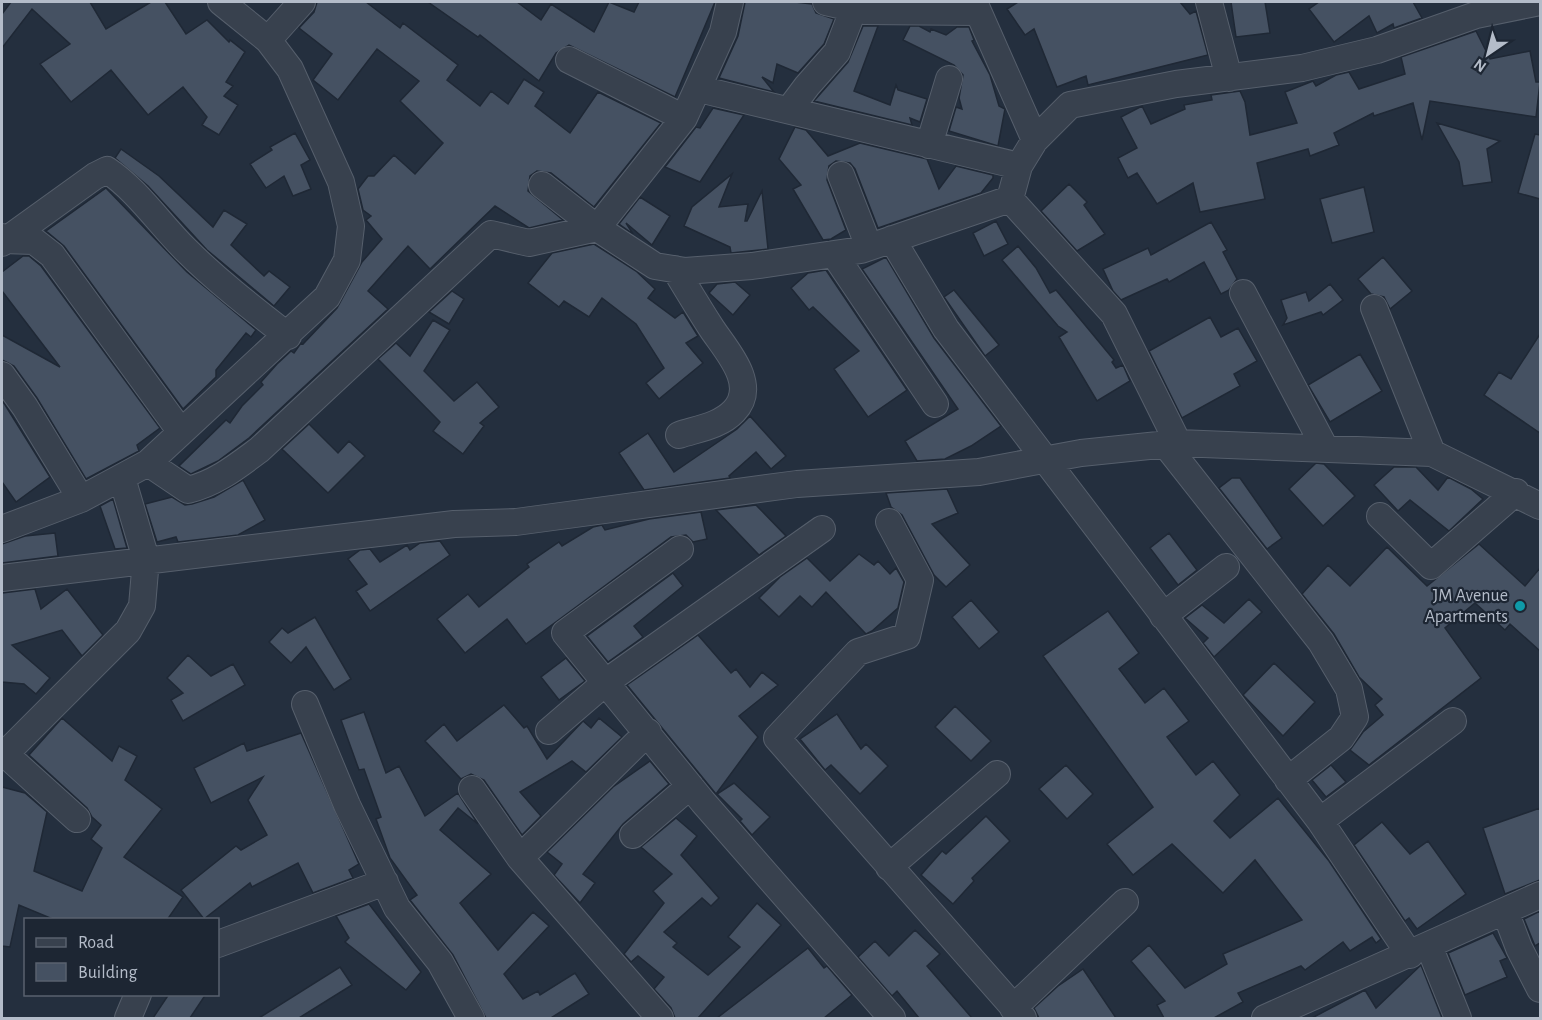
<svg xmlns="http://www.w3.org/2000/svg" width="1542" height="1020" font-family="'Alegreya Sans',sans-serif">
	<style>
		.building { fill: #455162; stroke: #1f2835; stroke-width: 1.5 }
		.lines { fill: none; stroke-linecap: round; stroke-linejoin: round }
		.minor-casing { stroke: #565f6c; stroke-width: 28 }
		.minor { stroke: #38414e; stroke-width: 26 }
		.culture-dot { fill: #0f9aa8; stroke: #1d2633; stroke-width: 2 }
		.labels { text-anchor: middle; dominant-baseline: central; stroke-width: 4.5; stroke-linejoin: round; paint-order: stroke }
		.poi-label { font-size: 18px; fill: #b4bcc9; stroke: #1d2633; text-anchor: end }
	</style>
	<rect width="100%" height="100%" fill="#242f3e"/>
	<path class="building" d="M11,2H90L106,29L151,2H165L186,34L207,20L229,42L230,40L245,52L226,82L233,86L224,96L238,105L219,135L202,125L207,117L183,87L148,115L111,70L71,102L40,64L70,44L32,9L2,48V14Z
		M317,2H366L400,28L403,23L458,65L447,80L480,106L491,91L508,104L524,79L544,92L535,106L570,133L598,92L661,123L594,207L551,173L537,171L530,176L528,191L563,220L529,228L495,206L430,269L408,246L368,291L388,309L249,438L218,461L191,474L179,466L226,420L230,423L242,406L263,385L261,382L277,364L291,351L294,353L301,343L303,344L337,308L362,262L382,239L366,220L371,216L363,210L358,189L368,176H374L394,155L415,174L443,143L400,101L419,81L377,49L338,100L313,80L332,54L299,28L314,12Z
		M428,2H517L541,20L551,4L594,32L609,2L634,12L639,2H715L675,97L569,45L556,53L539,81L480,35L478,37Z
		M745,2H795L812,4L816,13L834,19L824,44L798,73L777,64L773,83L762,77L774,92L719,78L738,36Z
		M1018,2H1180L1190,14L1196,11L1208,55L1088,85L1086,76L1057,87L1034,29L1025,35L1007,9Z
		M1231,2H1265L1270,33L1236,37Z
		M1319,2H1413L1422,18L1394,28L1393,24L1377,33L1369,16L1334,42L1309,9Z
		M863,26H878L854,91L890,105L896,85L898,90L927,99L920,122L910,118L912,125L814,101L848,62Z
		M910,26H919L930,32L931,29L946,35L957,27H969L974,40L972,41L990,75L999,106L1005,109L998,146L949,131L956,107L962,109L959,98L963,75L954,65L903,40Z
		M1476,31L1490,59L1530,51L1536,82H1540L1536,117L1430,101L1422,140L1413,103L1374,116L1373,113L1334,133L1339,145L1310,156L1308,149L1257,163L1265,199L1200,212L1193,183L1157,204L1137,173L1128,178L1118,158L1137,148L1121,117L1142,106L1151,124L1185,109L1184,105L1212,100L1211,95L1240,91L1245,102L1250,135L1297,123L1285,92L1313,81L1316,86L1336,75L1349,72L1359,89L1405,74L1401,57Z
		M713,108L744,115L700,182L665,167L696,127L700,128Z
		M1437,123L1500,141L1487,149L1492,182L1463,186L1459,162Z
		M795,127L806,130L828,156L860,143L927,159L939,189L956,166L993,175V178L981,193L878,228L855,169L850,163L836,161L829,166L827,180L846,230L831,239L823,240L793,189L801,185L779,159Z
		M295,133L310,160L301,165L311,189L293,196L284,176L266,188L250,164L272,150L270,147Z
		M1535,134L1540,135V199L1518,193Z
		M121,149L159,176L213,227L224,210L247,224L231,245L264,276L269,271L290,287L274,306L207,250L148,186L115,158Z
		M732,174L719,207L748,204L745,221H747L762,191L768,249L731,253L730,247L684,226L692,207Z
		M1069,184L1087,202L1084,205L1105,234L1077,251L1041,211Z
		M1364,187L1374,232L1332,243L1320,199Z
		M106,188L187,272L256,330L251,337L246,333L216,370V377L183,409L64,246L46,231Z
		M640,197L670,216L652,245L626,223L633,234L619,224Z
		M996,221L1008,244L984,256L973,233Z
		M1211,222L1227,250L1223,252L1237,279L1229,290L1221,294L1204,262L1169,282L1167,279L1121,300L1113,291L1103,269L1148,248L1151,255Z
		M594,244L636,271L655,289L648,298L675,318L683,312L698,336L686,343L703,363L659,399L646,383L664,368L636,324L602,298L589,317L564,301L559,307L528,283L552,253Z
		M1018,246L1036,268L1050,293L1056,290L1114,360L1112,362L1116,368L1123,365L1130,381L1097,401L1059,337L1067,332L1058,326L1002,260Z
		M23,256H29L41,266L160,428L137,445L139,451L86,479L37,398L14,366L2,360V335L60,367L2,291V272Z
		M886,257L934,338L1001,426L971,446L945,459L917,461L905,441L958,409L862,269Z
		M1383,257L1412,291L1390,309L1384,297L1371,294L1358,279Z
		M826,270L907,390L868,417L834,369L859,351L813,307L809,310L791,288L808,273Z
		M735,282L750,295L733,315L709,293L717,284Z
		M1330,284L1343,300L1323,315L1321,312L1283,325L1287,318L1281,300L1306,292L1309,301Z
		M954,290L999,345L985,356L944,297Z
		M452,291L464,299L449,324L429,312Z
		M1210,317L1221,337L1238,328L1257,361L1234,374L1240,386L1182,418L1149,351Z
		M433,320L450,330L424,371L454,401L477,382L499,407L480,423L484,426L463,454L433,431L440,422L378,359L396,343L410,356Z
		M1540,334V433L1484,395L1499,372L1511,379Z
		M1360,354L1382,391L1330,422L1308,385Z
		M2,400L50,477L16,502L2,482Z
		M750,416L786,456L771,469L756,452L729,476L730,478L644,490L619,453L648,433L674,472L737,429Z
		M309,424L338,453L349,441L365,456L328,493L282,449Z
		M1316,463L1324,464L1355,496L1323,526L1289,489Z
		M1394,467H1416L1438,490L1448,477L1471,489L1483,499L1449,531L1410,500L1398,511L1374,485Z
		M1232,478H1240L1282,538L1267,549L1219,488Z
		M243,480L265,520L238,535L178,542L176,537L157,542L145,504L172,497L185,505L192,504L214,497Z
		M947,489L958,513L932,524L970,565L946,587L934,575L902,515L891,507L886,493Z
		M113,499L127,548L115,549L100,506Z
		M756,505L786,536L759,555L716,510Z
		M701,512L707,539L693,542L686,535L671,537L526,644L507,619L465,653L437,619L468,594L479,607L529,567L527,564L559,542L562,546L593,527L602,525L605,530L649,519Z
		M55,533L58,556L2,563V544L25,536Z
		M1169,533L1197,570L1178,585L1150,548Z
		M440,541L450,555L370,611L356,591L367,584L348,559L360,550L370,549L380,562L407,545L410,550L420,543Z
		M1479,544L1525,586L1540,568V651L1510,624L1505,630L1475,603L1445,628L1481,678L1369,765L1350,750L1363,732L1383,715L1375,705L1382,699L1359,677L1334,634L1302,594L1328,565L1350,586L1387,547L1427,586Z
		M859,554L874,565L878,561L890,574L896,568L904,582L898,608L872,631L866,634L826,592L812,607L800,596L779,617L759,598L780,577L807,558L830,581Z
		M673,573L683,586L634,626L643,637L608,662L587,636Z
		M35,589L41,609L67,589L103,635L82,656L62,630L12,645L50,678L36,694L24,684L2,682V593Z
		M1249,599L1262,612L1214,657L1203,643L1208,638L1185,618L1202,605L1224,623Z
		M971,600L999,632L979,649L952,617Z
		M1108,611L1139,653L1119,669L1145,703L1164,688L1189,721L1167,737L1196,775L1213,761L1240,795L1214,821L1230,838L1278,798L1329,861L1381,939L1376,943L1372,937L1350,951L1343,942L1305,970L1301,966L1238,993L1243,1002L1214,1018H1164L1157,1005L1165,1001L1131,961L1149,945L1185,988L1227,964L1223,954L1302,920L1255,860L1223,893L1172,844L1133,875L1107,844L1153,807L1043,656Z
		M315,617L351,679L334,690L306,647L291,663L269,642L282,628L288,633Z
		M698,635L731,673L736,669L750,687L762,672L778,685L739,716L758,737L716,794L627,685Z
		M188,655L211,676L233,664L245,685L183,721L171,700L183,693L167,678Z
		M566,658L585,681L559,700L541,677Z
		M1274,663L1315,702L1283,736L1243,695Z
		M504,705L524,728L527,726L547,759L583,721L591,728L599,718L622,737L586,772L572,761L520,792L541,816L522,835L484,780L471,774L461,779L425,741L444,724L457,741Z
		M955,706L991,741L971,761L935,727Z
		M364,712L386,773L399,766L425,816L458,793L478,824L458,808L440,830L491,874L460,903L498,950L533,912L549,926L504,974L523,999L538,991L540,995L575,973L589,994L551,1018H486L453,955L410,900L417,895L390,858L376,819L381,817L364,769L359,770L341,720Z
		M837,714L861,749L866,744L888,766L860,794L831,765L825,770L800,739Z
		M62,718L112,761L119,746L137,756L125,780L162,809L124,857L183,897L167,920H55L19,905L10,947L2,946V787L25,793L47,812L34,871L82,891L102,848L91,839L101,825L92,817L87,808L29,755Z
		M301,733L359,864L349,870L353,878L313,893L298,863L252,887L250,883L204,919L181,890L236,846L241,850L267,835L248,800L263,777L211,803L194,768L244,743L247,751Z
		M650,761L669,784L623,824L583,874L595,883L580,903L554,875L562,864L547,852L613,787Z
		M1066,765L1093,794L1067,819L1039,789Z
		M1331,765L1346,782L1326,797L1312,780Z
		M734,783L770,817L752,835L740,821L742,819L717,794Z
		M1540,808V880L1505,894L1483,828Z
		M986,816L1010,841L972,878L974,881L953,904L921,875L942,851L946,854Z
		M676,818L697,836L681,855L719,898L711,906L702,898L664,932L677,943L673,947L708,975L740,947L728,937L757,903L781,925L698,1018H675L671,1008L654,989L664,977L638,956L631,962L624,954L664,903L653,891L672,874L641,847Z
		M1382,822L1410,854L1428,841L1466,894L1417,929L1409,918L1405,921L1354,845Z
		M369,904L421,972L406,990L345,942L349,938L336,916Z
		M1540,911V943L1535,946L1524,919Z
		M915,930L940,954L927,966L972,1018H919L897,991L892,996L858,957L875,941L889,956Z
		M1493,933L1507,958L1500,961L1507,977L1465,995L1448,953Z
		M808,948L824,968L827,966L852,995L824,1018H717Z
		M1421,965L1442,1018H1312L1365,990L1376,1008Z
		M340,967L352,985L299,1018H259Z
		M1083,969L1116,1018H1039L1034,1008L1058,986Z
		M169,994H206L190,1018H153Z"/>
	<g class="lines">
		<g class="minor-casing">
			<path id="minor" d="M826,2L865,11L977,12
				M974,2L1035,140
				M1209,2L1229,78
				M268,40L302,2
				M569,60L684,118
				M699,89L1019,166
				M789,110L807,86L837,52L854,8
				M929,145L949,79
				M841,175L869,247
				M542,185L597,228L684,118L723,32L730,2
				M2,237L3,240L34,241L52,255L181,432
				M892,239L946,329L1320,821L1410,955
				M2,243L95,176L107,170C136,189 160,224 185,249C217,281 252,308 288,336
				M834,254L935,404
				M675,269C687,289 699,309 712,329C726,350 759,385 734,411C720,426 697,429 679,435
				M1243,293L1325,448
				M1374,308L1432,453
				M2,375L25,407L81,499
				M1178,443L1114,314L1010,199L1019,166L1035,140L1070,105L1176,84L1302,68L1377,50L1476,15L1540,2
				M1166,445L1321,642L1349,689L1355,717L1341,738L1288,780
				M148,463L188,490C216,483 236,467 259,450L491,234L529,243L597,228L655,266L685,271L752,266L861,250L1010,199
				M1380,516L1431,566L1516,492
				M889,522L920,580L907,636L858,652L777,738L1023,1018
				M2,529L81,499L148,463L327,297L347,260L351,226L341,182L290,69L268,40L221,2
				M680,549L565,633L703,802L892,1018
				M2,578L454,524L516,522L797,484L979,472L1081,453L1178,443L1432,453L1540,506
				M1163,616L1226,567
				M305,704L347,805L397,908L440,962L471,1018
				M549,731L606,682L822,529
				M5,754L77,819
				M2,757L128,631L142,606L146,559L122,478
				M472,789L520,858L648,732
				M1320,821L1453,721
				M633,835L690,786
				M520,858L660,1018
				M889,867L997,774
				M1505,911L1519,948L1540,989
				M218,944L385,882
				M1429,946L1458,1018
				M1013,1008L1125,902
				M128,1018L138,994
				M1265,1018L1540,895"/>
		</g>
		<use href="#minor" class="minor"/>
	</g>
	<circle class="culture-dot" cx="1520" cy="606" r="6"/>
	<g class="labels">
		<g class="poi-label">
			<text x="1508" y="596">JM Avenue<tspan x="1508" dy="21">Apartments</tspan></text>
		</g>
	</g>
	<rect width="1542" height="1020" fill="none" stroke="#b4bcc9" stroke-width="6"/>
	<rect x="24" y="918" width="195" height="78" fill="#1d2633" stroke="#59626f" stroke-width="1.5"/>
	<rect x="36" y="938" width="30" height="9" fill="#38414e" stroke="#59626f" stroke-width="1.5"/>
	<text x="78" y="948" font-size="18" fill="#b4bcc9">Road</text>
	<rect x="36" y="963" width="30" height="18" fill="#455162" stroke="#59626f" stroke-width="1.5"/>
	<text x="78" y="978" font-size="18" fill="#b4bcc9">Building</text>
	<g transform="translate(1488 54) rotate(215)" stroke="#1d2633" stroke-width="4.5" paint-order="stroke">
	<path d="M0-4.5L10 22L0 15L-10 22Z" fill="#b4bcc9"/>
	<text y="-9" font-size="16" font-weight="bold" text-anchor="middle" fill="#b4bcc9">N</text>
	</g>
</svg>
